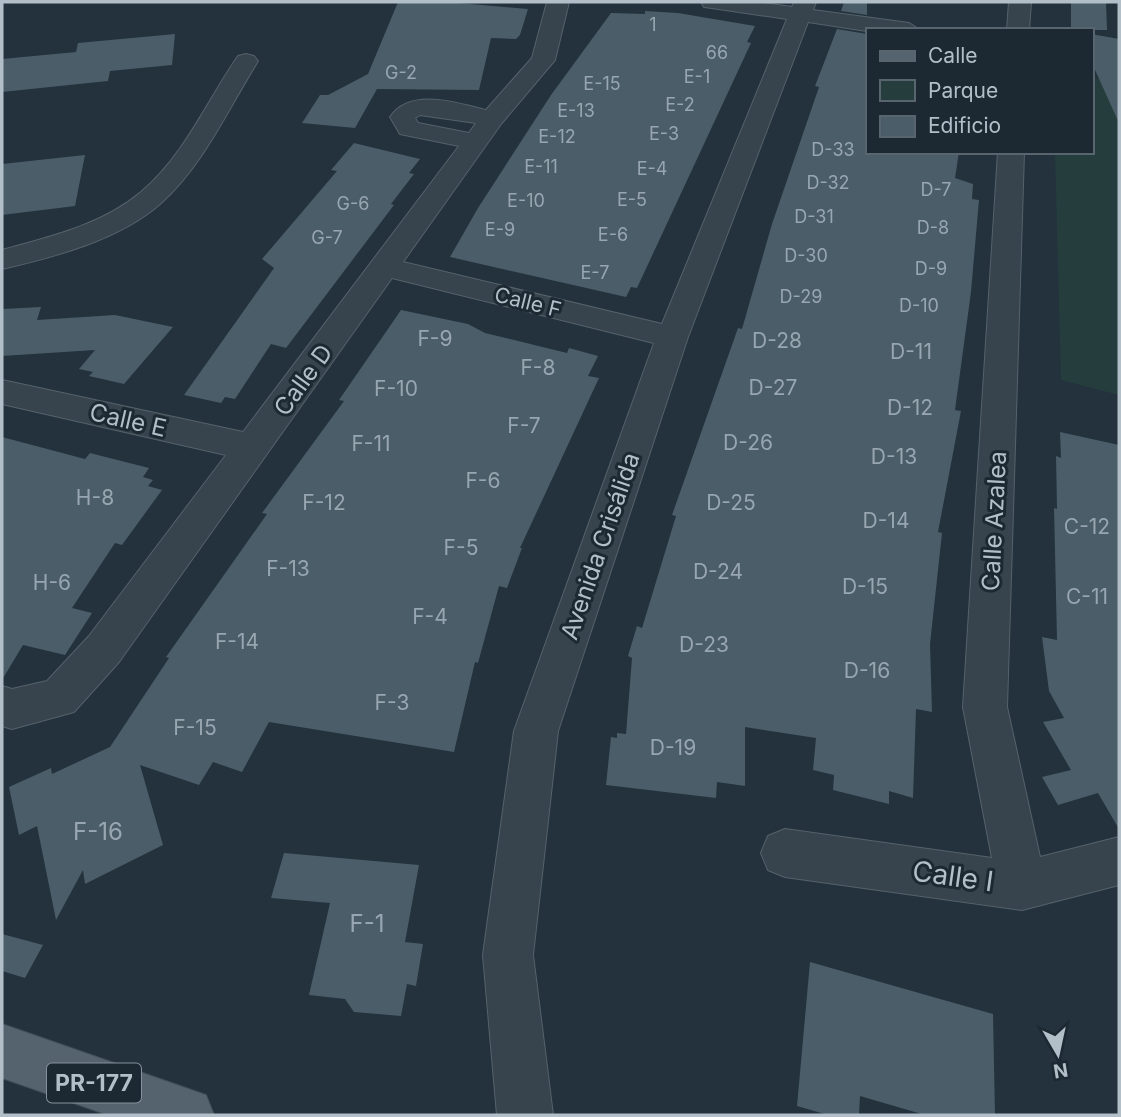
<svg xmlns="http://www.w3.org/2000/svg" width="1121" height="1117" font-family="Inter,sans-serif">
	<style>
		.green { fill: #253e3d }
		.building { fill: #4b5d69 }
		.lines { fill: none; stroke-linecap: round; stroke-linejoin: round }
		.minor-casing { stroke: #55626b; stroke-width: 2 }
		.major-casing { stroke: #404d56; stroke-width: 2 }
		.minor { fill: #37444d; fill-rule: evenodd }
		.major { fill: #54636d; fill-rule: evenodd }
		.labels { text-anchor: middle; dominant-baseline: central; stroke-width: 6; stroke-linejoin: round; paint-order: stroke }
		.far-number-label { font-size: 18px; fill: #98a6b1 }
		.far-street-label { font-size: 21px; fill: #b2bfc9; stroke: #1c2932 }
		.number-label { font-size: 21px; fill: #98a6b1 }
		.shield { fill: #1c2932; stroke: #85929c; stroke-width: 2 }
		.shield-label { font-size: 23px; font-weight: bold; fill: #b2bfc9 }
		.street-label { font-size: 24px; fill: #b2bfc9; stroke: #1c2932 }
		.near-number-label { font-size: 24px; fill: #98a6b1 }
		.near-street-label { font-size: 28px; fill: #b2bfc9; stroke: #1c2932 }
	</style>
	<rect width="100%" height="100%" fill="#23323d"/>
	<path class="green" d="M1091,78L1119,80V395L1061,380L1055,152H1091Z"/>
	<path class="building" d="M398,2H448L528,9L520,35L516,39L491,38L479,90L377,89L355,128L302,123L320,95H328L368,74Z
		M844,2H867V15L841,11Z
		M1071,2H1106L1107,30H1071Z
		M645,11L678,13L755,26L747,42L751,43L637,288L631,287L626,297L450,257L478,208L551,95L611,13L645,14Z
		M837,29L867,34V152H959L955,178L973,184L972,199L979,200L971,292L955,410L961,411L938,532L942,533L930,644L932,712L916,709L913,798L889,791V804L833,790L834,775L813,770L816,738L745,727V786L717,782L716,798L606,785L611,737L617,738V733L626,734L632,658L628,656L637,626L642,628L676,516L672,515L738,328L742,329L772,224L819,87L815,86Z
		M175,34L172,65L110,71L108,81L2,92V59L76,52L78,43Z
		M1091,34L1119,39V123L1091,61Z
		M354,143L420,159L409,173L414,174L391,204L394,205L286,348L271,344L235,399L225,397L221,403L184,395L274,268L262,259L337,171L331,170Z
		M85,155L75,206L2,215V164Z
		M41,307L37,320L115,315L173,327L124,384L89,376L93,372L79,369L95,350L2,356V309Z
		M401,310L468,324L485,333L567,353L569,348L598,356L588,376L599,378L520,548H522L507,588L499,586L478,663L475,662L454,752L269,722L242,772L213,762L199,785L140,765L163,845L85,884L83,870L56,920L37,826L19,835L9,787L51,768L52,774L110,747L169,658L166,657L267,514L262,513L344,401L339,400Z
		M1060,432L1119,445V829L1098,793L1058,805L1042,777L1071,770L1043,722L1064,718L1049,691L1042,637L1057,640L1054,508L1057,509L1056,456L1061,458Z
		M2,437L85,459L90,453L149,468L143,477L153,480L148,486L162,490L122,545L115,543L72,608L92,613L65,655L23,645L2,680Z
		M284,853L419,865L405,942L423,944L416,986L407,984L401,1016L354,1012L345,999L309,995L330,903L271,898Z
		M2,934L43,945L25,978L2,971Z
		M810,962L993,1014L995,1115H925L860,1096L859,1115H828L797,1106Z"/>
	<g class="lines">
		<g class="minor-casing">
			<path id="minor" d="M547,2H569L555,60L501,124L403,262L662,324L787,19L712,8L704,7L701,2H756L792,7L794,2H816L813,10L909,23L920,30L867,31L808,22L688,337L558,731L533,955L553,1115H497L483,955L514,731L654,343L392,278L119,662L74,712L12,729L2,726V686L12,689L47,681L89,636L226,455L2,404V380L243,432L459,146L400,134L390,117C410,87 457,103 486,110L532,58ZM420,115L476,123L469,133L418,123L415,118Z
				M1009,2H1031L1029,30H1007Z
				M246,54L254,56L258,61C228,109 203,166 160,204C119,240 54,257 2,269V250C49,237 102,225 141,192C184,156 207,101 238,56Z
				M998,152H1024L1007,707L1040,857L1119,837V885L1022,910L785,877L768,870L761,853L768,836L785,829L992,858L963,707Z"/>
		</g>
		<g class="major-casing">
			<path id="major" d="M2,1024L206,1095L214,1115H108L2,1078Z"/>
		</g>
		<use href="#minor" class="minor"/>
		<use href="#major" class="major"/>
	</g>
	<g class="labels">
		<g class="far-number-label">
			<text x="653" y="24">1</text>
			<text x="717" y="52">66</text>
			<text x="401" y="72">G-2</text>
			<text x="697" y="76">E-1</text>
			<text x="602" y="83">E-15</text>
			<text x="680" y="104">E-2</text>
			<text x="576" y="110">E-13</text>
			<text x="664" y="133">E-3</text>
			<text x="557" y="136">E-12</text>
			<text x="833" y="149">D-33</text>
			<text x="541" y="166">E-11</text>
			<text x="652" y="168">E-4</text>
			<text x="828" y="182">D-32</text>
			<text x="936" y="189">D-7</text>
			<text x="632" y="199">E-5</text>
			<text x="526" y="200">E-10</text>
			<text x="353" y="203">G-6</text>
			<text x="814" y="216">D-31</text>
			<text x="933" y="227">D-8</text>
			<text x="500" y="229">E-9</text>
			<text x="613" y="234">E-6</text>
			<text x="327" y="237">G-7</text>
			<text x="806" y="255">D-30</text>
			<text x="931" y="268">D-9</text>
			<text x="595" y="272">E-7</text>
			<text x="801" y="296">D-29</text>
			<text x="919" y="305">D-10</text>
		</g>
		<g class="far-street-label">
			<text transform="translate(528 302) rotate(14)">Calle F</text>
		</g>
		<g class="number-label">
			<text x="435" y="338">F-9</text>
			<text x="777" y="340">D-28</text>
			<text x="911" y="351">D-11</text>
			<text x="538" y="367">F-8</text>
			<text x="773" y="387">D-27</text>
			<text x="396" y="388">F-10</text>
			<text x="910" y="407">D-12</text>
			<text x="524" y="425">F-7</text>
			<text x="748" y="442">D-26</text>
			<text x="371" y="443">F-11</text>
			<text x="894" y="456">D-13</text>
			<text x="483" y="480">F-6</text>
			<text x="95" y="497">H-8</text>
			<text x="324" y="502">F-12</text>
			<text x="731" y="502">D-25</text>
			<text x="886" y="520">D-14</text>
			<text x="1087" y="526">C-12</text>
			<text x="461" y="547">F-5</text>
			<text x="288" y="568">F-13</text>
			<text x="718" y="571">D-24</text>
			<text x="52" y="582">H-6</text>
			<text x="865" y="586">D-15</text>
			<text x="1087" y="596">C-11</text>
			<text x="430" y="616">F-4</text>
			<text x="237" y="641">F-14</text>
			<text x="704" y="644">D-23</text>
			<text x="867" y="670">D-16</text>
			<text x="392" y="702">F-3</text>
			<text x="195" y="727">F-15</text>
			<text x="673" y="747">D-19</text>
		</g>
		<rect class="shield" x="47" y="1063.5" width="94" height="39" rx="5"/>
		<g class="shield-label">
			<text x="94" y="1083">PR-177</text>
		</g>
		<g class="street-label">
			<text transform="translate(303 380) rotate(-54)">Calle D</text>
			<text transform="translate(128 420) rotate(13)">Calle E</text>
			<text transform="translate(994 521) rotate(-87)">Calle Azalea</text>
			<text transform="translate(600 546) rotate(-71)">Avenida Crisálida</text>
		</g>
		<g class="near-number-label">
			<text x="98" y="831">F-16</text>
			<text x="367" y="923">F-1</text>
		</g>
		<g class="near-street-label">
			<text transform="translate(953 876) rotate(8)">Calle I</text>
		</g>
	</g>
	<rect width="1121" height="1117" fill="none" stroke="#b2bfc9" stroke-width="7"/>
	<rect x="866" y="28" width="228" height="126" fill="#1c2932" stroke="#58656e" stroke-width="2"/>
	<rect x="880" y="51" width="35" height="10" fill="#54636d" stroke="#58656e" stroke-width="2"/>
	<text x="928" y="63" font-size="21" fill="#b2bfc9">Calle</text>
	<rect x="880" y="80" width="35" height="21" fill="#253e3d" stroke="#58656e" stroke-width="2"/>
	<text x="928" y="98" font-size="21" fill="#b2bfc9">Parque</text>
	<rect x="880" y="116" width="35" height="21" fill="#4b5d69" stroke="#58656e" stroke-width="2"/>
	<text x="928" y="133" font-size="21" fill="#b2bfc9">Edificio</text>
	<g transform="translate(1058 1054) rotate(171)" stroke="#1c2932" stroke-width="5" paint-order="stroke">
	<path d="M0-5L12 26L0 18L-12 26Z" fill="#b2bfc9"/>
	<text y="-10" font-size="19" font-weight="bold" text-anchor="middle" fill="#b2bfc9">N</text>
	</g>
</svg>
